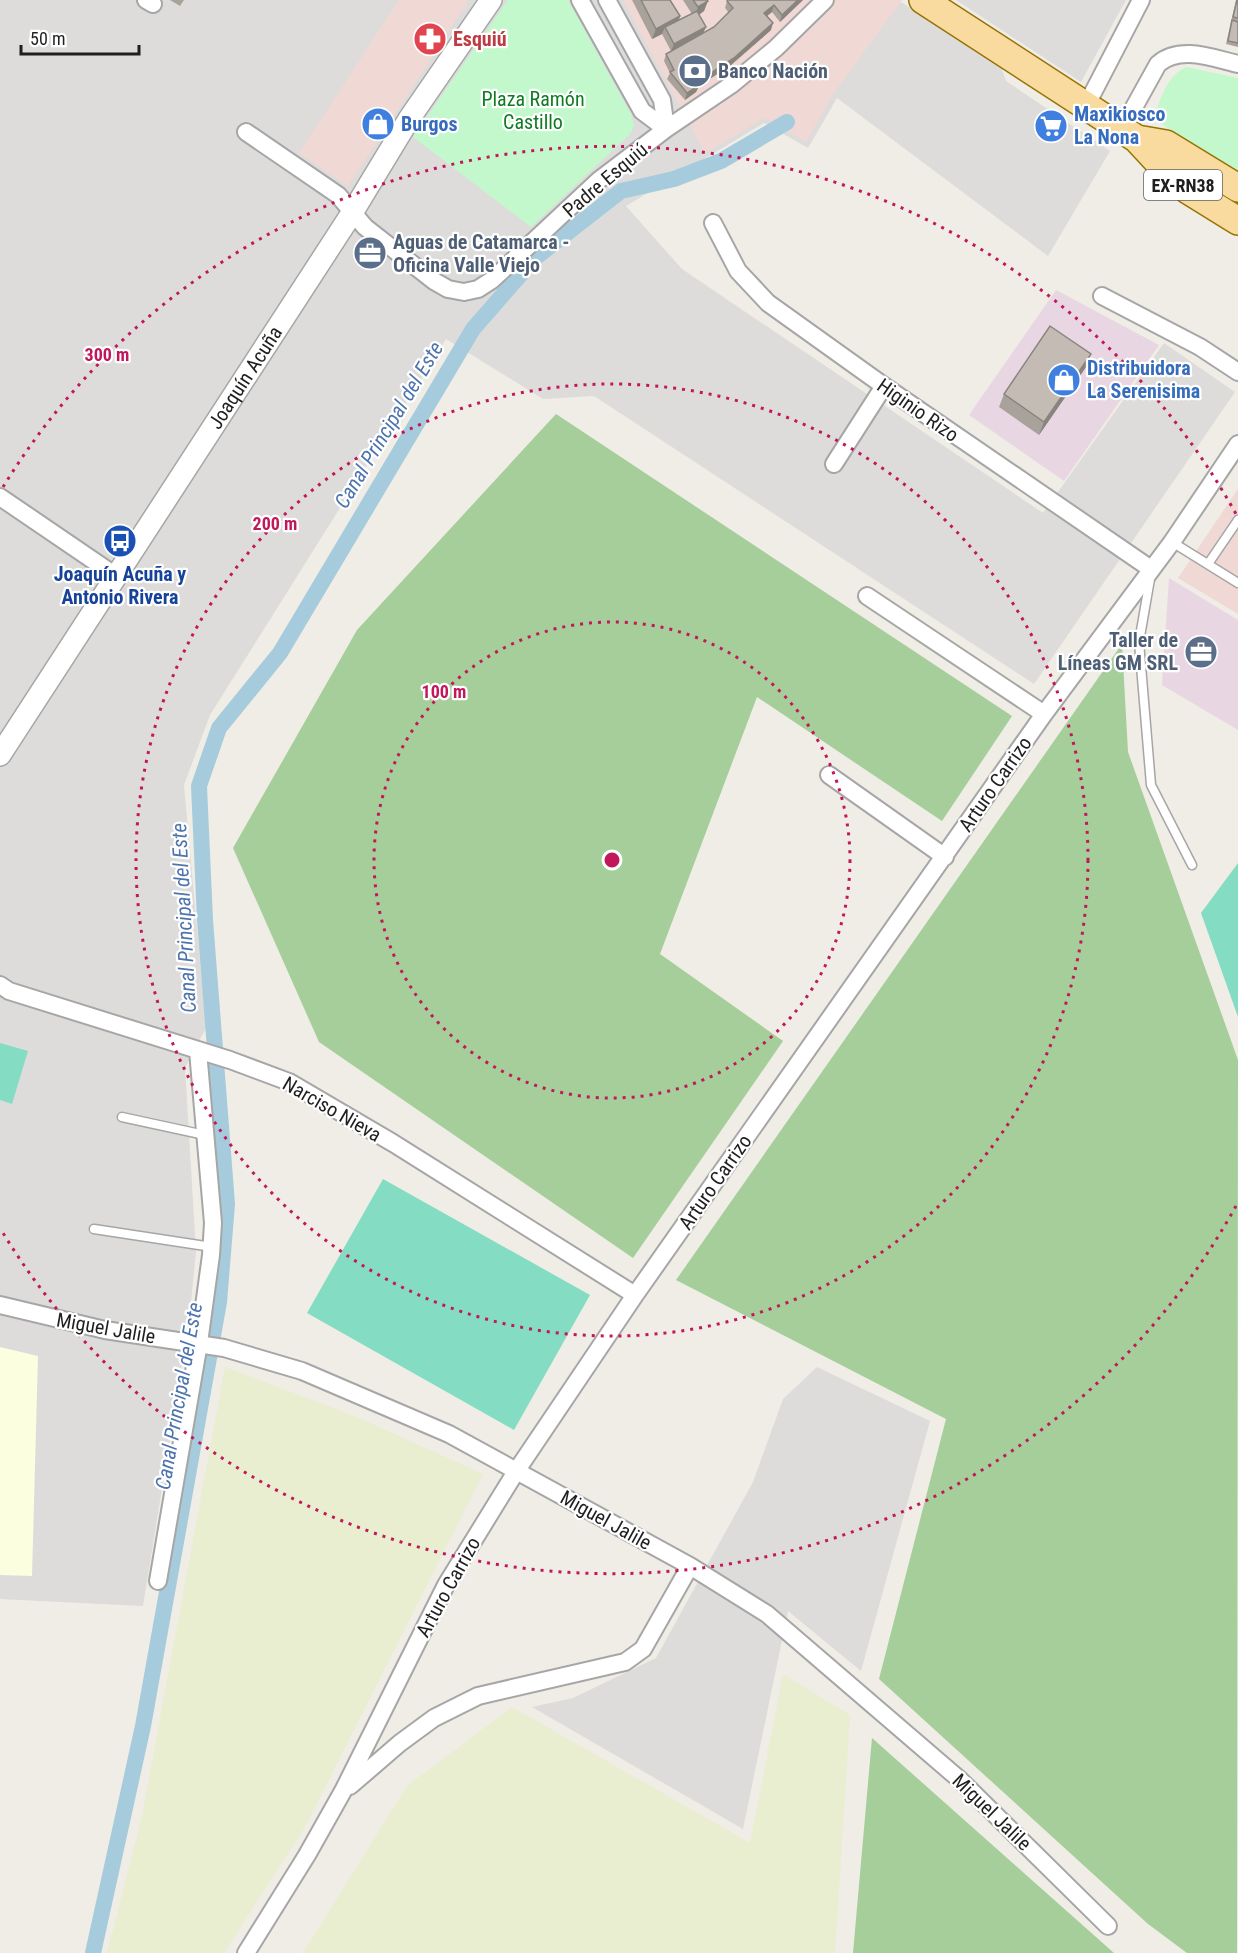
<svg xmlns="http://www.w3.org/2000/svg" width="1238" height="1953" font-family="'Roboto Condensed',sans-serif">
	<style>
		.residential { fill: #dddcdb }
		.commercial { fill: #f0d8d4 }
		.industrial { fill: #e8d7e3 }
		.education { fill: #fbfedf }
		.farmland { fill: #e9eed0 }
		.forest { fill: #a5ce9a }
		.park { fill: #c3f8cc }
		.pitch { fill: #84ddc3 }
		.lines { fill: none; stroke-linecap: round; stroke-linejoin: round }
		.canal { stroke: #a6cbdc; stroke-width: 16 }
		.service-casing { stroke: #a6a6a6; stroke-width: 11 }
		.minor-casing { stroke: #a6a6a6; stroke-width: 20 }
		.tertiary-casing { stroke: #a6a6a6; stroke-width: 24 }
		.primary-casing { stroke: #967303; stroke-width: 30 }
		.service { stroke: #fff; stroke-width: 8 }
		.minor { stroke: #fff; stroke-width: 16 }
		.tertiary { stroke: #fff; stroke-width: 21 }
		.primary { stroke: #fadb9f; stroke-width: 27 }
		.wall { fill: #a9a29b }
		.shaded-wall { fill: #89847e }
		.building { fill: #c4bcb4; stroke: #89847e; stroke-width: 1.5 }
		.ring { fill: none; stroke: #c2185b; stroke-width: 3; stroke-dasharray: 3 6 }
		.labels { text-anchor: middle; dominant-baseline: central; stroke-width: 4.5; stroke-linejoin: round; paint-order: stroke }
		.shield { fill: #fff; stroke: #626262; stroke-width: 1.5 }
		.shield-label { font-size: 18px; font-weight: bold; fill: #1f1f1f }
		.health-label { font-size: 20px; font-weight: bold; fill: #be3a42; stroke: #fff; text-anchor: start }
		.service-label { font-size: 20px; font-weight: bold; fill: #4e5e75; stroke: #fff; text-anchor: start }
		.park-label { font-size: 20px; fill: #0e7b21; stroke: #fff }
		.shop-label { font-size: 20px; font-weight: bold; fill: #366cbe; stroke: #fff; text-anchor: start }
		.street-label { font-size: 20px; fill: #1f1f1f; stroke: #fff }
		.transit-label { font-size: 20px; font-weight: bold; fill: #164399; stroke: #fff }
		.water-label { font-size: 21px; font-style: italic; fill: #4d74ad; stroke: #fff }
		.centre { fill: #c2185b; stroke: #fff; stroke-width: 3 }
		.ring-label { font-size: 18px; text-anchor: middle; font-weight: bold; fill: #c2185b; stroke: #fff; stroke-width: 4.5; stroke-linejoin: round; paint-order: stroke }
	</style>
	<rect width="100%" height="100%" fill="#efede5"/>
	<path class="residential" d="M0,0H898L1001,67L1006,81L1110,151L1048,256L837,98L808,148L764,123L626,206L682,269L1043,513L1164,343L1235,392L1034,684L594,396L543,399L446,339L210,715L184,785L206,1028L185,1068L196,1251L189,1322L143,1606L0,1599Z
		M956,0H1126L1081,82Z
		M817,1367L930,1421L861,1671L788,1611L743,1829L532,1707L573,1698L656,1658L753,1482L783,1399Z"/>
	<path class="commercial" d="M399,0H469L348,186L299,153Z
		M623,0H902L833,94L806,142L765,118L705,153Z
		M1238,489V614L1178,578Z"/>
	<path class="industrial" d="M1056,290L1159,345L1064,481L969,415Z
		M1169,578L1238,620V730L1162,685Z"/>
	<path class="education" d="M0,1347L38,1356L32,1576L0,1575Z"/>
	<path class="farmland" d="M225,1367L357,1417L483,1474L305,1827L224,1953H107L142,1816Z
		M783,1674L850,1715L835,1953H303L407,1786L512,1707L750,1843Z"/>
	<path class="forest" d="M556,414L1012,716L942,821L757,697L660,954L783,1041L633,1258L319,1042L233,848L357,630Z
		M1122,644L1128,752L1238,1060L1237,1953H1187L1148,1924L879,1679L946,1419L676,1280Z
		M872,1738L1114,1953H853Z"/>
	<path class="park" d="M508,0H568L632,116L634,126L630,134L531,227L413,137Z
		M1187,67L1238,78V183L1213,167L1203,150L1160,123L1155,115C1160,98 1169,73 1187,67Z"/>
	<path class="pitch" d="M1238,863V1017L1201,913Z
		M0,1043L28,1051L12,1104L0,1100Z
		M383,1179L590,1295L514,1430L307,1313Z"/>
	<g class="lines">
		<path class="canal" d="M93,1953L143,1726L219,1302L227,1204L205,920L199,786L219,728L280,653L473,329L535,258L621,191L674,179L721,161L787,122"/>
		<g class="service-casing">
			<path id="service" d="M1172,542L1238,583
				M1208,564L1238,520
				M1150,579L1139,642L1151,785L1192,865
				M122,1117L205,1135
				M94,1229L212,1247"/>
		</g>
		<g class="minor-casing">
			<path id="minor" d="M146,0L153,4
				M580,0L642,111L666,129
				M607,0L662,100L666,129
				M1086,106L1141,0
				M1122,129L1158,64C1180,45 1212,58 1238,64
				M246,132L338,195L365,227L434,281L448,289L464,292L478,289L492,280L599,180L666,129L731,85L776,48L825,0
				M713,223L738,271L768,303L884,386L1151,569
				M1102,296L1200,347L1238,372
				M834,464L884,386
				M0,497L116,576
				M867,596L1044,714
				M829,775L945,857
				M0,985L9,991L230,1060L289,1082L393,1143L635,1295
				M0,1305L105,1330L224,1348L302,1371L449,1434L690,1566L767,1614L959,1779L1108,1926
				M158,1581L199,1343L211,1255L213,1223L198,1051
				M350,1786L400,1743L434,1718L478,1696L625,1662L643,1649L690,1566
				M246,1953L307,1855L343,1791L446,1585L517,1470L635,1295L1044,714L1172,542L1238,444"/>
		</g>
		<g class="tertiary-casing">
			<g id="tertiary">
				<path id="s1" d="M0,755L352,213L409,119L491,0"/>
			</g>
		</g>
		<g class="primary-casing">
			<path id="primary" d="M923,0L1137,139L1163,167L1188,190L1238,221
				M1137,139L1166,144L1238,188"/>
		</g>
		<use href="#service" class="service"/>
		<use href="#minor" class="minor"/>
		<use href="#tertiary" class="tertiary"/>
		<use href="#primary" class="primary"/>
	</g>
	<path class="wall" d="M170,0H184L180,6Z
		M632,0H670L680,16L679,20L692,14L683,0H707L704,11L699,15L704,33L714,27L729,13L725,8L727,1L803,0L780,22L772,12L767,16L771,30L731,65L699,86L696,92L685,100L667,79L670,73L664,61L666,54L671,51L662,34L652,39Z
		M1236,0H1238V47L1226,44Z
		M1086,367L1039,435L999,407L1004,394Z"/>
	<path class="shaded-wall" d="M798,0H803L780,22L782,15Z
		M708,1L704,11L694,18L698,7Z
		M774,5L772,12L762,20L764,13Z
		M680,16L677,27H665L662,34L652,39L656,29Z
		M773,23L771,30L731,65L699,86L696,92L685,100L687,93L697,82Z
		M706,27L703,34L671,51L674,44Z
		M1091,354L1086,367L1039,435L1044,422Z"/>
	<path class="building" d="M641,0H670L680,16L656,29Z
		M693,0H707L708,1L698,7Z
		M728,0H798L782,15L774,5L764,13L773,23L734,58L697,82L699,85L687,93L670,72L674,70L666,54L714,27L733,8L727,1Z
		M1237,0H1238V18L1233,17Z
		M697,11L706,27L674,44L665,27Z
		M1232,20L1238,22V43L1228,41Z
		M1050,326L1091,354L1044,422L1004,394Z"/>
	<g class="ring">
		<circle cx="612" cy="860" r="238"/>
		<circle cx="612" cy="860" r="476"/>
		<path d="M1236 1206A714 714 0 0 1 3 1233M3 487A714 714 0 0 1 1236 514"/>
	</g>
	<defs>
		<g id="pharmacy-disc" transform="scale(1.725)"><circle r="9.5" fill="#e0444e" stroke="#fff"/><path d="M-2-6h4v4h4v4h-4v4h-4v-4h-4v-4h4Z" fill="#fff"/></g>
		<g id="bank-disc" transform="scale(1.725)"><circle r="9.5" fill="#5c6f8a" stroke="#fff"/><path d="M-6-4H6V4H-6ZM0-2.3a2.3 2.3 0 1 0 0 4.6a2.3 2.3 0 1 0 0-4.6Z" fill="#fff"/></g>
		<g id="shop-disc" transform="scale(1.725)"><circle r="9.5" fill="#3f7fe0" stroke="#fff"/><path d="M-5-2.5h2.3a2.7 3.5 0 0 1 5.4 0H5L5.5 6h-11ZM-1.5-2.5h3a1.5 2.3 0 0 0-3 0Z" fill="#fff"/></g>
		<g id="supermarket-disc" transform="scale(1.725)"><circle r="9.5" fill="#3f7fe0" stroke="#fff"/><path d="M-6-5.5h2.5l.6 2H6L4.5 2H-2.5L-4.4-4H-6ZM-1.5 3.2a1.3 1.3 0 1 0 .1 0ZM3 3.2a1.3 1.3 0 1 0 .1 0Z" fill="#fff"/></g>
		<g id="office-disc" transform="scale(1.725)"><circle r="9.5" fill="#5c6f8a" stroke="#fff"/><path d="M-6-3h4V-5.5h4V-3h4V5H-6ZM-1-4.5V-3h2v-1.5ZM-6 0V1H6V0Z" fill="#fff"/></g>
		<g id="bus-disc" transform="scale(1.725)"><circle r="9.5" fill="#1a4fb4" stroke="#fff"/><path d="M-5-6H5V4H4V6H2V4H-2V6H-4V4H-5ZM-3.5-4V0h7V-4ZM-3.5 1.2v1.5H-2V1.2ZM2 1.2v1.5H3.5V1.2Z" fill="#fff"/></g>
	</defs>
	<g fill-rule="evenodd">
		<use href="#pharmacy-disc" x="430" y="39"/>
		<use href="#bank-disc" x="695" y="71"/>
		<use href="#shop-disc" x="378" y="124"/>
		<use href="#supermarket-disc" x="1051" y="126"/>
		<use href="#office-disc" x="370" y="253"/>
		<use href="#shop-disc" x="1064" y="380"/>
		<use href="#bus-disc" x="120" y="541"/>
		<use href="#office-disc" x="1201" y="652"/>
	</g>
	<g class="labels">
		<rect class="shield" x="1144" y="170" width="78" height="30" rx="4.5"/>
		<g class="shield-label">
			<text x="1183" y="185">EX-RN38</text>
		</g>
		<g class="health-label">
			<text x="453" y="39">Esquiú</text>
		</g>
		<g class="service-label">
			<text x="718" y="71">Banco Nación</text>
			<text x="393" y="242">Aguas de Catamarca -<tspan x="393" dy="23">Oficina Valle Viejo</tspan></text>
			<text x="1178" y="640" text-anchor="end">Taller de<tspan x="1178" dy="23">Líneas GM SRL</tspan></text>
		</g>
		<g class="park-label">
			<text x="533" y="99">Plaza Ramón<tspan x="533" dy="23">Castillo</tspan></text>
		</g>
		<g class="shop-label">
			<text x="1074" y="114">Maxikiosco<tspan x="1074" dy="23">La Nona</tspan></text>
			<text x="401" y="124">Burgos</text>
			<text x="1087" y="368">Distribuidora<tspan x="1087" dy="23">La Serenisima</tspan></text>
		</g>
		<g class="street-label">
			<text transform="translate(605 180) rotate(-40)">Padre Esquiú</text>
			<text stroke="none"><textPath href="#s1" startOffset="450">Joaquín Acuña</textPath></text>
			<text transform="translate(918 410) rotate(35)">Higinio Rizo</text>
			<text transform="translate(995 784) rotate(-55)">Arturo Carrizo</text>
			<text transform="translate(332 1109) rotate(30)">Narciso Nieva</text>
			<text transform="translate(715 1182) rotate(-55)">Arturo Carrizo</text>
			<text transform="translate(106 1328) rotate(10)">Miguel Jalile</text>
			<text transform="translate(606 1520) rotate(29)">Miguel Jalile</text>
			<text transform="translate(448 1587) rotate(-61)">Arturo Carrizo</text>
			<text transform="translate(992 1812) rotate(44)">Miguel Jalile</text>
		</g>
		<g class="transit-label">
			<text x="120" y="574">Joaquín Acuña y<tspan x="120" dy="23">Antonio Rivera</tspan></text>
		</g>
		<g class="water-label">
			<text transform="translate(389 425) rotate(-59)">Canal Principal del Este</text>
			<text transform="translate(184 918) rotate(-93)">Canal Principal del Este</text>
			<text transform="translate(179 1396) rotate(-80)">Canal Principal del Este</text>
		</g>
	</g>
	<circle cx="612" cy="860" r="9" class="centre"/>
	<g class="ring-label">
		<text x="107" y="361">300 m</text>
		<text x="275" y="530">200 m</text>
		<text x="444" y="698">100 m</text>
	</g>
	<path d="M21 45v9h118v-9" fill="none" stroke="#1f1f1f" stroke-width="3"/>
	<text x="30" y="45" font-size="18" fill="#1f1f1f" stroke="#ffffff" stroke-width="4.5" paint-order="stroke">50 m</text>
</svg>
